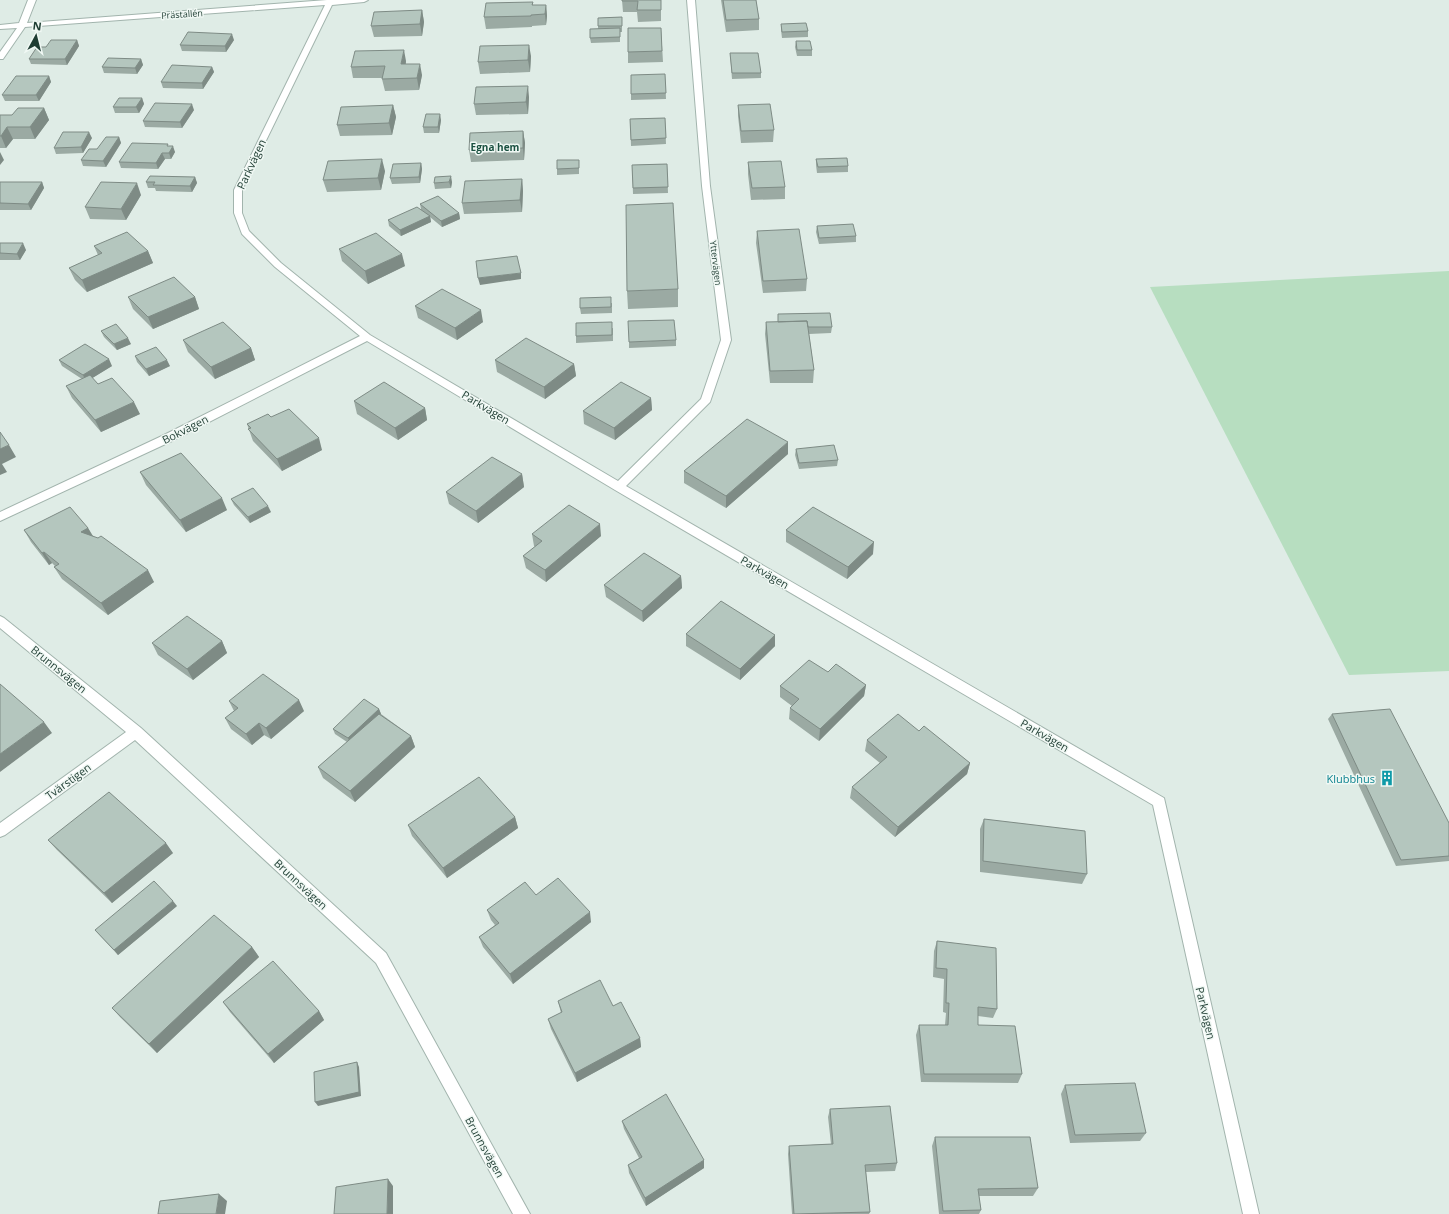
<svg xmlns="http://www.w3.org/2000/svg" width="1449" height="1214" font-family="'Open Sans',sans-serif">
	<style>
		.green { fill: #b7dec0 }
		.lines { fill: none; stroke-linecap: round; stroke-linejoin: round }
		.minor-casing { stroke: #a2b4ad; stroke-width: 2 }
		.minor { fill: #fff; fill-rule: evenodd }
		.wall { fill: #9baaa3 }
		.shaded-wall { fill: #7e8b85 }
		.building { fill: #b4c6be; stroke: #7e8b85 }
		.labels { text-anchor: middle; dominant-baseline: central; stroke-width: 3; stroke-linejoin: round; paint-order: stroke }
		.far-street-label { font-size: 9px; fill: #1f3d33; stroke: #f0f8f4 }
		.far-neighbourhood-label { font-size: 10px; font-weight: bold; fill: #1a5040; stroke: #f0f8f4 }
		.street-label { font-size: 11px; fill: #1f3d33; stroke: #f0f8f4 }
		.culture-label { font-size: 11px; fill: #0d838f; stroke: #f0f8f4; text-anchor: end }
	</style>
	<rect width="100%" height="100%" fill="#dfece6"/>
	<path class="green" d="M1449,271V671L1349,675L1150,287Z"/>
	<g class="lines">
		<g class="minor-casing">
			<path id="minor" d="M28,0H36L27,23L327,0H368L364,2L332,5L242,190V213L249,231L281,263L370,335L618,481L701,399L721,340L702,186L687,0H695L710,186L731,340L710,402L626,486L1164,798L1259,1214H1243L1153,805L615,490L367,341L172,441L0,521V512L164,435L360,336L275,267L242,234L234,213V190L325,5L25,27L3,59H0V52L17,28L0,29V25L19,23Z
				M0,616L4,618L141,728L386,953L530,1214H513L376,963L135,740L5,835L0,837V823L126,732L0,628Z"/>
		</g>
		<use href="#minor" class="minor"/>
	</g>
	<path class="wall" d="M622,0H661V21L638,22L637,12H623Z
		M721,0H756L759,19V30L726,32Z
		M533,2V5H546L547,16L546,25L532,26V27L486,29L484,17Z
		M422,10L424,22L422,36L374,37L371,26Z
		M622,17V32H620V42L591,43L590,38L598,29V18Z
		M781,24L808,31V37L782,38L781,30Z
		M661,28L663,62L628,63V52Z
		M77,40L79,46L67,65L31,64L29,59L46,47Z
		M234,40L226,52L182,51L180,45Z
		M796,41L812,50V56H797L795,47Z
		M730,53L761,73V78L732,79Z
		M531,56L530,72L480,74L478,62Z
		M141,59L143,65L137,74L104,73L102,67Z
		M406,61V64L422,75L419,90L385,91L382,79V78H353L351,67Z
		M212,67L214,72L203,89L163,88L161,82Z
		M665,74L666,99L631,100V94Z
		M49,76L51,82L39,101H5L2,95Z
		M529,97L528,114L476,115L474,104Z
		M142,98L144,104L139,113H115L113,107Z
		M393,105L396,117L392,135L340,136L337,125Z
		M738,105L774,130L773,142L741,143L738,116Z
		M44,108L49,120L35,139H13L6,148H0V115H12Z
		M194,110L182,128L145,127L143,121Z
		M665,118L666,144L631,146L630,119Z
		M441,120L439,133H424L423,127Z
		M523,131L525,143L524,160L471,162L469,150Z
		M119,137L121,143L106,167L83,166L81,160L97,149Z
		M92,138L83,153L56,154L54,148Z
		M169,146L175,152L171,159H165L158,169L121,168L119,162Z
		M816,159L848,166V172L817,173L816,165Z
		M579,160V174L557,175V169Z
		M748,162L785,187V199L751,200L748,174Z
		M421,163L422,169L420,183L392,184L390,178Z
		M667,164L668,193L633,194L632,165Z
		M385,171L381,190L327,192L323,180Z
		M195,177L197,183L192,192L156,191L155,188H148L146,182Z
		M522,179L523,191L522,212L464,214L462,203Z
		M0,182H42L44,188L31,210H0Z
		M452,182L451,188L435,189L434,183Z
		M141,195L126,220L90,219L85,207Z
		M420,204L459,213L460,219L442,227L430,217L431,222L401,236L389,226L388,220L421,209Z
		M817,226L856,236V242L819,244L816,232Z
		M757,231L807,279L806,291L763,293L756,243Z
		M0,243L26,250L20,260H0Z
		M94,246L148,251L153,263L87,292L75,280L69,268L98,255Z
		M339,249L405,266L368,284L342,261Z
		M678,289V307L628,309L627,291Z
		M128,297H195L199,309L153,329L133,309Z
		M612,303V313L581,314L580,308Z
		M415,306L483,322L457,340L418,318Z
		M778,314L832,327L831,333L809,334L814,370L813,383H770L765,334L766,322H778Z
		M613,328V341L576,343V336Z
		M101,331L131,344L117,350L104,337Z
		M183,340L251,348L255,360L215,379L188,352Z
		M676,340V346L629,348V342Z
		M135,356L170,366L149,376L137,362Z
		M59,360L112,366L92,378L98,384L140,414L101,432L72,398L66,386L82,379L62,366Z
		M495,360L574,364L576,376L545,399L497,372Z
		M651,398L652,410L615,440L584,424L583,411Z
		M354,401L425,408L427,420L398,440L357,414Z
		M271,417L322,450L282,471L253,441L247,424Z
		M796,449L838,460L837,466L799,469L795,455Z
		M788,454L726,508L684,483V471Z
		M140,472L227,510L186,532L146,485Z
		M522,474L524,487L478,523L449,504L446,492Z
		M231,499L271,512L250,523L234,505Z
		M88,528L93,536L154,582L108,615L62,579L54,567L55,566L52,563L49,565L31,542L24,530Z
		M786,530L873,554L847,579L786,542Z
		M532,534L601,536L546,582L526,568L523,556L535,547L534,546Z
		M681,576L682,588L643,622L606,597L604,585Z
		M686,634L775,646L740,680L686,646Z
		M222,641L227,653L193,680L158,655L152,643Z
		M828,672L866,685L864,696L819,741L789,719L790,708L792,706L780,697V686Z
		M229,701L304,711L271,739L264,735L252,745L231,729L225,718L234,711Z
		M379,709L381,714L411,736L415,747L355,802L323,778L318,767L347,742L335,734L333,729Z
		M1332,714L1449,823V861L1396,866L1328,719Z
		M919,731L970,763L967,774L895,837L850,798L852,787L880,763L865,751L867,740Z
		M515,817L518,828L447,878L412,836L408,825Z
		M984,819L1087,874L1082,884L980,872V829Z
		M48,840L173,853L112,903L57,850Z
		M536,895L591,922L513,984L483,947L479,937L495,925L491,920L487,910Z
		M177,906L118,955L95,930Z
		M937,941L997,1009L993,1018L978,1016V1025L1022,1074L1018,1083L921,1082L916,1035L919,1025H945L946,1013L943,1012L944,979L933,977L934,951Z
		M252,947L259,957L157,1053L120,1017L112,1008Z
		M558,1001L613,1006L640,1038L641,1047L577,1082L551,1029L548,1019L561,1013Z
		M223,1002L319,1011L324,1020L274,1063L230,1012Z
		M1065,1085L1146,1133L1140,1141L1070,1143L1061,1094Z
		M830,1109L897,1163L895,1171L866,1172L870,1212L869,1214H792L788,1154L789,1146L831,1144L828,1117Z
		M622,1121L704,1168L646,1206L629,1173L628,1165L639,1158L624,1129Z
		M935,1137L1038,1188L1033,1196H979L981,1210L979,1214H939L932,1146Z"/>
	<path class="shaded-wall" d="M546,5L547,16L546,25L545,14Z
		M422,10L424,22L422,36L420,24Z
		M232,34L234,40L226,52L225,46Z
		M77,40L79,46L67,65L65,59Z
		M529,45L531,56L530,72L528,60Z
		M404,50L406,61L403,76L401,64Z
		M141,59L143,65L137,74L135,68Z
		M420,64L422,75L419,90L417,78Z
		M212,67L214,72L203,89L202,83Z
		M49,76L51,82L39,101L36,95Z
		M528,86L529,97L528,114L526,102Z
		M142,98L144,104L139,113L136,107Z
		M192,104L194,110L182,128L180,122Z
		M393,105L396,117L392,135L389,123Z
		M44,108L49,120L35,139L30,127Z
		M440,114L441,120L439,133L438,127Z
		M7,127L13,139L6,148L1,136Z
		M523,131L525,143L524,160L523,148Z
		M89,132L92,138L83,153L81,147Z
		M119,137L121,143L106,167L103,161Z
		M173,146L175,152L171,159L169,153Z
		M0,152L4,160L0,165Z
		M162,153L165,159L158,169L156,163Z
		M382,159L385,171L381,190L378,178Z
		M421,163L422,169L420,183L419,177Z
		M451,176L452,182L451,188L449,182Z
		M195,177L197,183L192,192L190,186Z
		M522,179L523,191L522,212L520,200Z
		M42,182L44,188L31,210L28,204Z
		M137,183L141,195L126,220L121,209Z
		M459,213L460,219L442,227L441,221Z
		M430,216L431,222L401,236L400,230Z
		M23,243L26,250L20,260L17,254Z
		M148,251L153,263L87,292L82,280Z
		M402,254L405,266L368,284L365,271Z
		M521,273V279L480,285L478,278Z
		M195,297L199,309L153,329L148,317Z
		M481,310L483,322L457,340L455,328Z
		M128,338L131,344L117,350L114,344Z
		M251,348L255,360L215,379L211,367Z
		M109,359L112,366L86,382L83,375Z
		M167,360L170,366L149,376L146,369Z
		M574,364L576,376L545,399L544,387Z
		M651,398L652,410L615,440L614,428Z
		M134,402L140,414L101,432L95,420Z
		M425,408L427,420L398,440L395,428Z
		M319,438L322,450L282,471L277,459Z
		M788,442V454L726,508V496Z
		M9,445L16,457L2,464L7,472L0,475V449Z
		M522,474L524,487L478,523L476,511Z
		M222,498L227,510L186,532L180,520Z
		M268,506L271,512L250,523L248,517Z
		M600,524L601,536L546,582L545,570Z
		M88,528L95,540L81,532Z
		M874,542L873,554L847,579L848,567Z
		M44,552L52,563L49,565L42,553Z
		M148,570L154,582L108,615L101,603Z
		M681,576L682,588L643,622L642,611Z
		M775,635V646L740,680V669Z
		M222,641L227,653L193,680L187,669Z
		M866,685L864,696L819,741L820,729Z
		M299,700L304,711L271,739L266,728Z
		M379,709L381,714L350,744L348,738Z
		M44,722L52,733L0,772V754Z
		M259,723L264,735L252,745L246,734Z
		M411,736L415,747L355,802L350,791Z
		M970,763L967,774L895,837L898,827Z
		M515,817L518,828L447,878L443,868Z
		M166,843L173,853L112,903L104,893Z
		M173,901L177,906L118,955L114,950Z
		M590,912L591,922L513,984L510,974Z
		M252,947L259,957L157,1053L149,1044Z
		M319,1011L324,1020L274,1063L268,1054Z
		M640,1038L641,1047L577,1082L575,1073Z
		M357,1062L359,1067L361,1096L318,1106L315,1102Z
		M704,1160V1168L646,1206L645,1198Z
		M388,1179L393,1186V1214H387Z
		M219,1194L227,1201L225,1214H216Z"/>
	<path class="building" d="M622,0H661V10H637L638,1H622Z
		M723,0H756L759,19L726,20Z
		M533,2L532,5H546L545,14L531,15V16L484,17L486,3Z
		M422,10L420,24L371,26L374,12Z
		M622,17V26H598V18Z
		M806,23L808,31L782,32L781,24Z
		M620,28V37L590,38V29Z
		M628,28H661L662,51L628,52Z
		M188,32L232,34L225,46L180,45Z
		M51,40H77L65,59H29L37,47H46Z
		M796,41H810L812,50H797Z
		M529,45L528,60L478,62L480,46Z
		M404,50L401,64H420L417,78L382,79L385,66L351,67L355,51Z
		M730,53H758L761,73H732Z
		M108,58L141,59L135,68L102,67Z
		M172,65L212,67L202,83L161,82Z
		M665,74L666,93L631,94V75Z
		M16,76H49L36,95H2Z
		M528,86L526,102L474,104L476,87Z
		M119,98H142L136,107H113Z
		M155,103L192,104L180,122L143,121Z
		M770,104L774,130L741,131L738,105Z
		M393,105L389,123L337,125L341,107Z
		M18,108H44L30,127H7L1,136H0V115H12Z
		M426,114H440L438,127H423Z
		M665,118L666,138L631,140L630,119Z
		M523,131V148L469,150L470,133Z
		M63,132H89L81,147L54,148Z
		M106,137H119L103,161L81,160L89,149H97Z
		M132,143L168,144L167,146H173L169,153H162L156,163L119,162Z
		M847,158L848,166L818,167L816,159Z
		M382,159L378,178L323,180L328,161Z
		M557,160H579V168L557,169Z
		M781,161L785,187L752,188L748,162Z
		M421,163L419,177L390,178L393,164Z
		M667,164L668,187L633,188L632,165Z
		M150,176L195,177L190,186L153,185L155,182H146Z
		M451,176L449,182L434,183L435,177Z
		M522,179L520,200L462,203L465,181Z
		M0,182H42L28,204L0,203Z
		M101,182L137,183L121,209L85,207Z
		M438,196L459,213L441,221L420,204Z
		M673,203L678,289L627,291L626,205Z
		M417,207L430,216L400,230L388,220Z
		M853,224L856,236L819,238L817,226Z
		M799,229L807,279L763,281L757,231Z
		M127,232L148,251L82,280L69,268L102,253L94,246Z
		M376,233L402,254L365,271L339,249Z
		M0,243H23L17,254L0,253Z
		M517,256L521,273L478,278L476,261Z
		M174,277L195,297L148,317L128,297Z
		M442,289L481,310L455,328L415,306Z
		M611,297V307L580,308V298Z
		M830,313L832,327H808L807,321L778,322V314Z
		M674,320L676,340L629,342L628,321Z
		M807,321L814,370L770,371L766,322Z
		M223,322L251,348L211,367L183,340Z
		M612,322V335L576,336V323Z
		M116,324L128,338L114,344L101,331Z
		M526,338L574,364L544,387L495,360Z
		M85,344L109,359L83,375L59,360Z
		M156,347L167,360L146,369L135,356Z
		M90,375L98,384L112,378L134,402L95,420L66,386Z
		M384,382L425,408L395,428L354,401Z
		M621,382L651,398L614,428L583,411Z
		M289,409L319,438L277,459L248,429L251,428L247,424L268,414L271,417Z
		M747,419L788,442L726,496L684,471Z
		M0,432L9,445L0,449Z
		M834,445L838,460L799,463L796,449Z
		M181,453L222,498L180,520L140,472Z
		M492,457L522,474L476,511L446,492Z
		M253,488L268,506L248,517L231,499Z
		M569,505L600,524L545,570L523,556L542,541L532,534Z
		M70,507L88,528L81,532L98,538L101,536L148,570L101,603L54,567L59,564L44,552L42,553L24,530Z
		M813,507L874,542L848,567L786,530Z
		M644,553L681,576L642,611L604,585Z
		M721,601L775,635L740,669L686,634Z
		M187,616L222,641L187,669L152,643Z
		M809,660L828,672L836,664L866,685L820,729L790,708L799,699L780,686Z
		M263,674L299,700L266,728L259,723L246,734L225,718L238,708L229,701Z
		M0,684L44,722L0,754Z
		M364,699L379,709L348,738L333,729Z
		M1390,709L1449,823V856L1401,860L1332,714Z
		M379,714L411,736L350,791L318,767Z
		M898,714L919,731L924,726L970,763L898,827L852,787L887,757L867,740Z
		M479,777L515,817L443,868L408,825Z
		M109,792L166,843L104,893L48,840Z
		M984,819L1085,831L1087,874L983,861Z
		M558,878L590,912L510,974L479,937L499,923L487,910L525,882L536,895Z
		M154,881L173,901L114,950L95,930Z
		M214,915L252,947L149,1044L112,1008Z
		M937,941L996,948L997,1009L978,1007V1025L1015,1026L1022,1074H924L919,1025H948L949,1003H946L947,969L936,968Z
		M273,961L319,1011L268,1054L223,1002Z
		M600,980L613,1006L621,1002L640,1038L575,1073L548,1019L562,1012L558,1001Z
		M357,1062L359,1092L315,1102L314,1072Z
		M1135,1083L1146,1133L1075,1135L1065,1085Z
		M666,1094L704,1160L645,1198L628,1165L642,1157L622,1121Z
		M890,1106L897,1163L865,1165L870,1212L794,1214L789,1146L833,1144L830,1109Z
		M935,1137H1030L1038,1188L978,1189L981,1210L943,1211Z
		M388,1179L387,1214H334L336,1187Z
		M219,1194L216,1214H158L160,1201Z"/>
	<defs>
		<g id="building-bare" transform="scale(1.2)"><path d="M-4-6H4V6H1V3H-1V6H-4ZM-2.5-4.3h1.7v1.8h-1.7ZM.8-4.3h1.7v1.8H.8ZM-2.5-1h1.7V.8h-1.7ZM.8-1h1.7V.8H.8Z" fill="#0f9aa8" stroke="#f0f8f4" stroke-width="2.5" paint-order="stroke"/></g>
	</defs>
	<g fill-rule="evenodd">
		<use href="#building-bare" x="1387" y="778"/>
	</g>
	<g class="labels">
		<g class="far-street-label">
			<text transform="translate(182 14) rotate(-4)">Prästallén</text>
			<text transform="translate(716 263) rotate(83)">Yttervägen</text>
		</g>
		<g class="far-neighbourhood-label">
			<text x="495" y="147">Egna hem</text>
		</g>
		<g class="street-label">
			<text transform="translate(251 164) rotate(-65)">Parkvägen</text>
			<text transform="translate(486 407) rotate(31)">Parkvägen</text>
			<text transform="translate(185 429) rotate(-27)">Bokvägen</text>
			<text transform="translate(765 572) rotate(30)">Parkvägen</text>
			<text transform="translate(59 669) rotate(39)">Brunnsvägen</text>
			<text transform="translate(1045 735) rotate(30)">Parkvägen</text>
			<text transform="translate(68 781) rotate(-36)">Tvärstigen</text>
			<text transform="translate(301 884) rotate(43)">Brunnsvägen</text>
			<text transform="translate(1206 1013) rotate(77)">Parkvägen</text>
			<text transform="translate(485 1147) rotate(61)">Brunnsvägen</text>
		</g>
		<g class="culture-label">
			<text x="1375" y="778">Klubbhus</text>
		</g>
	</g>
	<g transform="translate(36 36) rotate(7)" stroke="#f0f8f4" stroke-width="3" paint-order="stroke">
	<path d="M0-3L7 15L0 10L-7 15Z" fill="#1f3d33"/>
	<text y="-6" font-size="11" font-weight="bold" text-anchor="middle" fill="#1f3d33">N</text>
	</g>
</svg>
